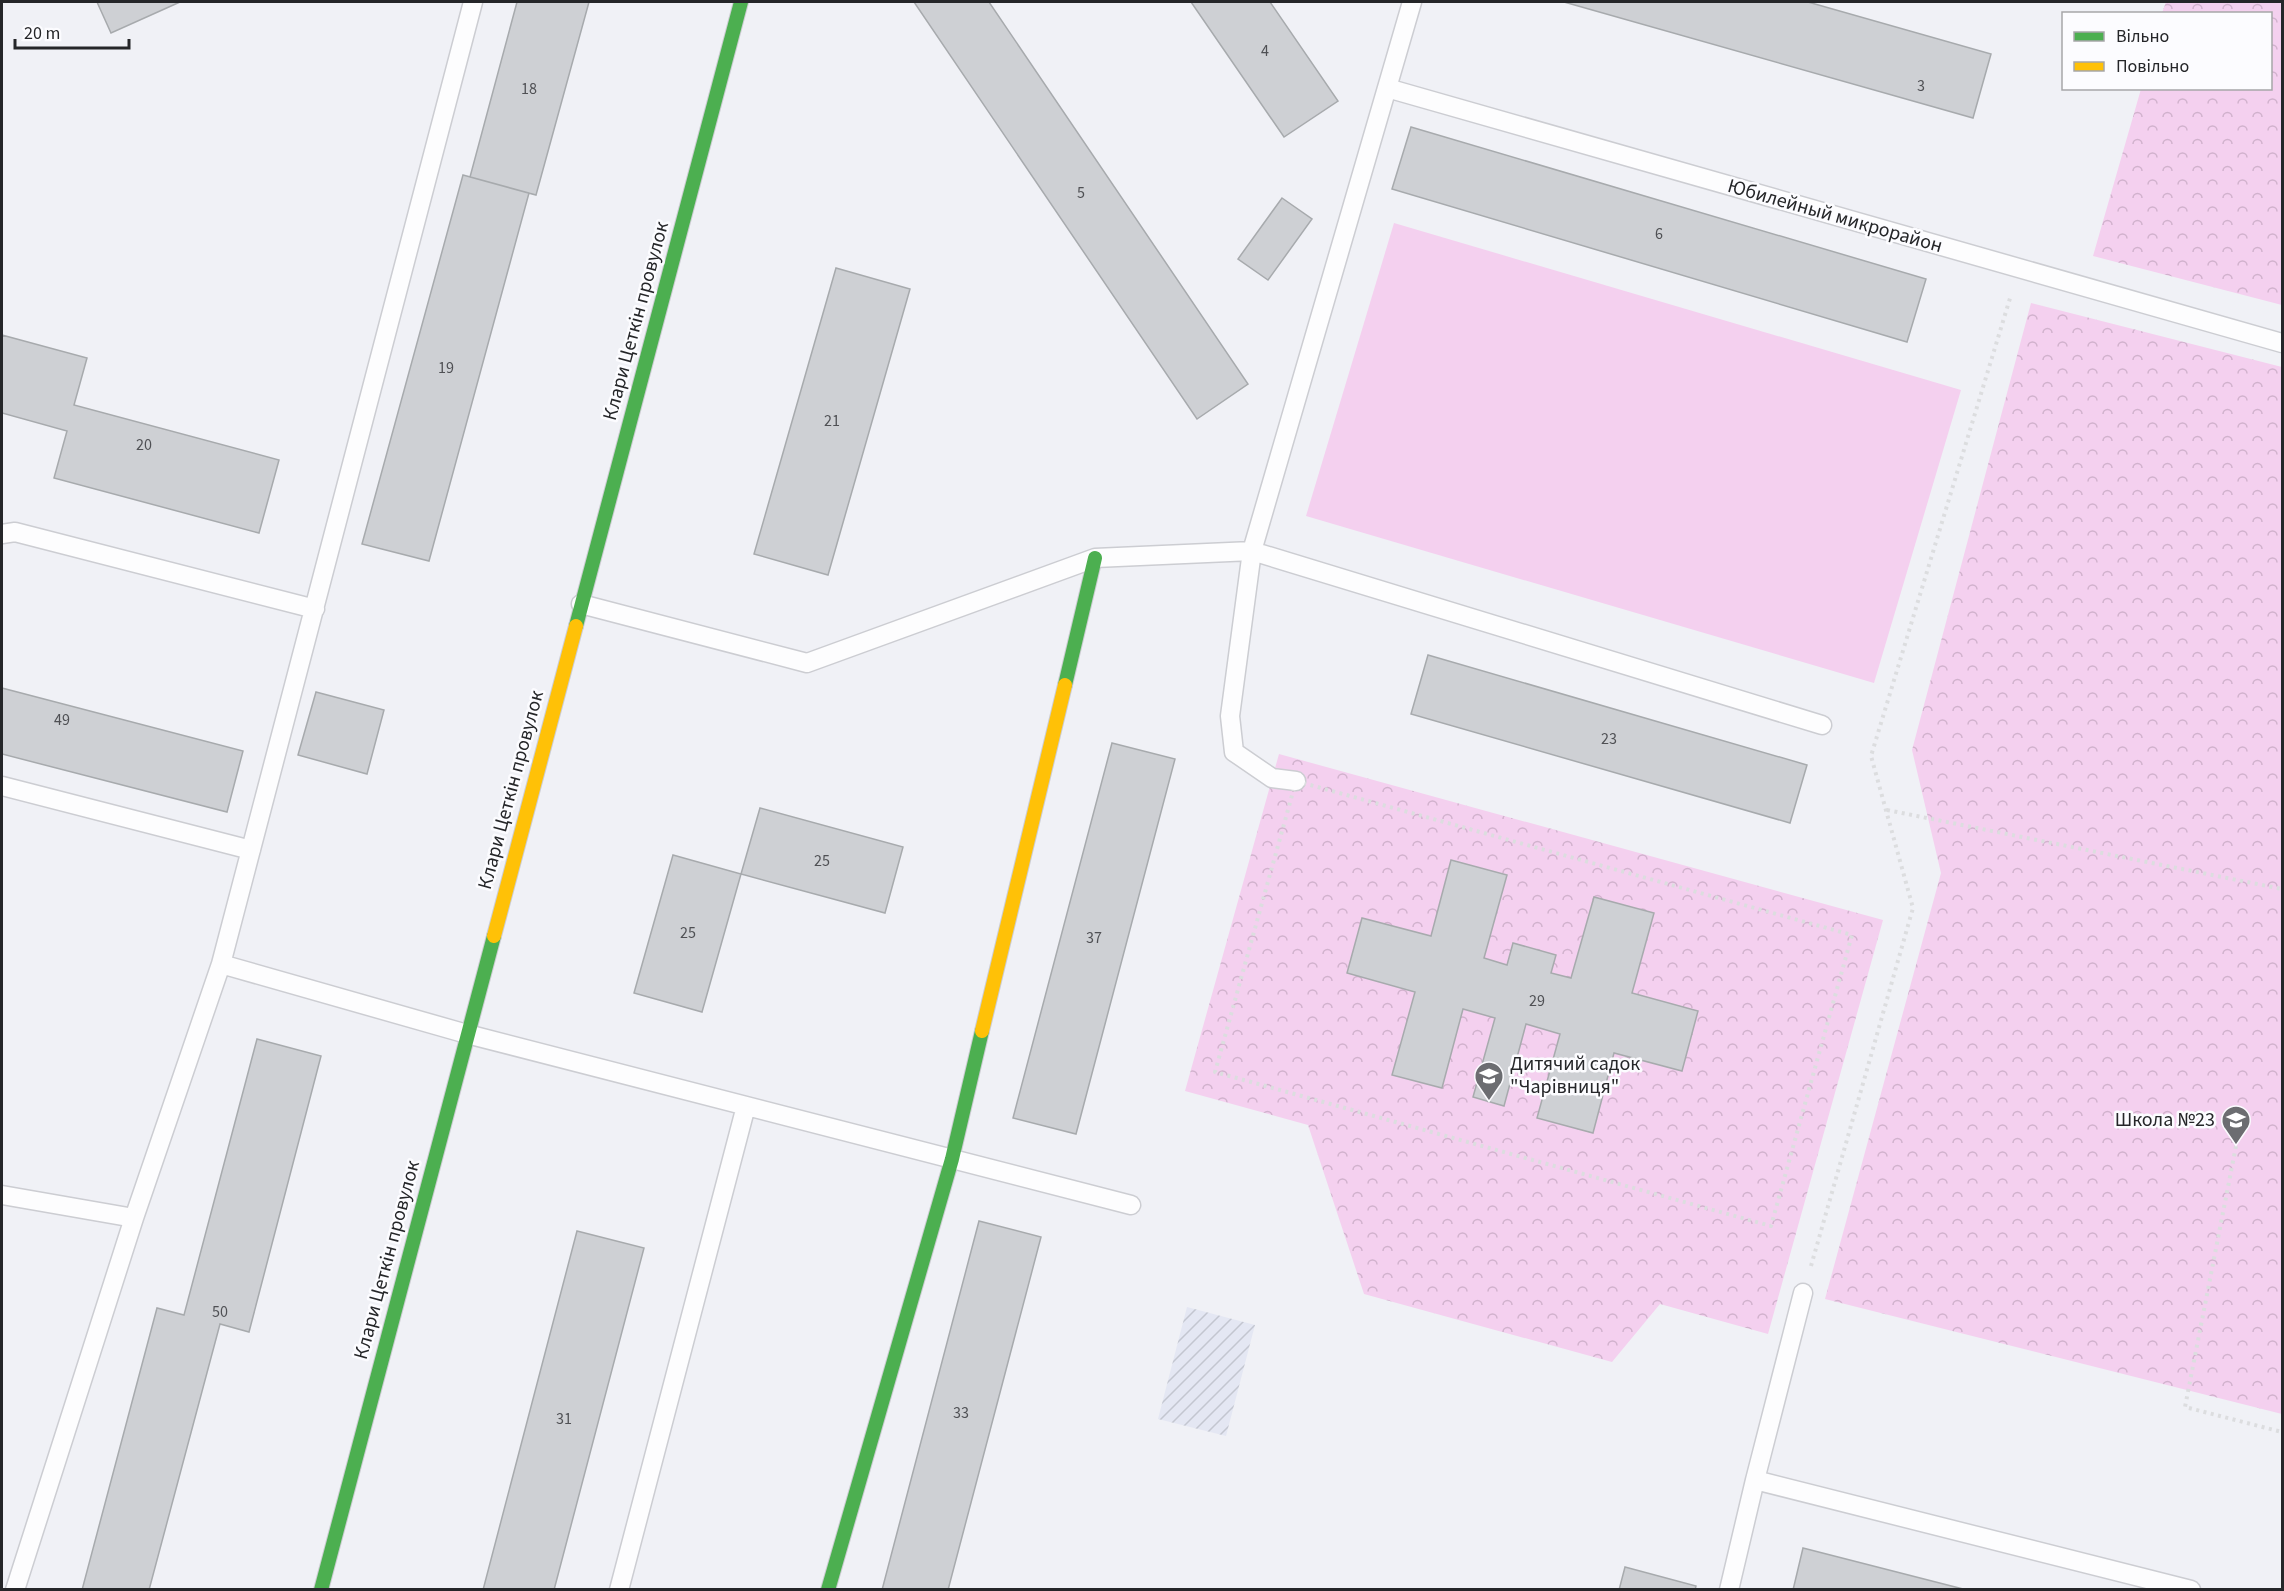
<svg xmlns="http://www.w3.org/2000/svg" width="2284" height="1591" font-family="'Source Sans 3',sans-serif">
	<style>
		.industrial { fill: url(#industrial-furrows) }
		.grass { fill: #f4d0ef }
		.park { fill: url(#park-crowns) }
		.building { fill: #ced0d4; stroke: #a7aaad; stroke-width: 1.5 }
		.lines { fill: none; stroke-linecap: round; stroke-linejoin: round }
		.lane-casing { stroke: #cccdd2; stroke-width: 21 }
		.fast-casing { stroke: #cccdd2; stroke-width: 16 }
		.slow-casing { stroke: #cccdd2; stroke-width: 16 }
		.path { stroke: #dcdddf; stroke-width: 4; stroke-dasharray: 3 4.5; stroke-linecap: butt }
		.lane { stroke: #fdfdfe; stroke-width: 18 }
		.fast { stroke: #4caf50; stroke-width: 14 }
		.slow { stroke: #ffc107; stroke-width: 14 }
		.labels { text-anchor: middle; dominant-baseline: central; stroke-width: 5; stroke-linejoin: round; paint-order: stroke }
		.number-label { font-size: 16px; fill: #4f5054 }
		.street-label { font-size: 20px; fill: #252629; stroke: #fcfcff }
		.poi-label { font-size: 20px; fill: #252629; stroke: #fcfcff; text-anchor: start }
	</style>
	<defs>
		<pattern id="industrial-furrows" width="10" height="10" patternUnits="userSpaceOnUse" patternTransform="scale(1.5)"><rect width="10" height="10" fill="#e4e7f3"/><path d="M-1 1l2-2M0 10L10 0M9 11l2-2" fill="none" stroke="#c3c6d0"/></pattern>
		<pattern id="park-crowns" width="20" height="18" patternUnits="userSpaceOnUse" patternTransform="scale(1.5)"><rect width="20" height="18" fill="#f4d0ef"/><path d="M2 6a3 3 0 1 1 6 0M12 15a3 3 0 1 1 6 0" fill="none" stroke="#d1b2cd"/></pattern>
	</defs>
	<rect width="100%" height="100%" fill="#f0f1f6"/>
	<path class="industrial" d="M1187,1307L1255,1325L1226,1436L1158,1419Z"/>
	<path class="grass" d="M1394,223L1961,390L1874,683L1306,516Z"/>
	<path class="park" d="M2166,2H2282V305L2093,256L2141,89L2270,88V14L2162,13Z
		M2031,303L2282,367V1414L1825,1299L1941,873L1912,750Z
		M1279,754L1883,920L1768,1334L1660,1304L1612,1362L1364,1294L1308,1125L1185,1091Z"/>
	<path class="building" d="M97,2H180L111,33Z
		M517,2H589L536,195L470,177Z
		M914,2H989L1248,384L1197,419Z
		M1191,2H1270L1338,101L1284,137Z
		M1564,2H1808L1991,54L1973,118Z
		M1411,127L1926,279L1907,342L1392,189Z
		M463,175L529,193L429,561L362,544Z
		M1282,198L1312,219L1268,280L1238,259Z
		M836,268L910,289L828,575L754,554Z
		M2,335L87,358L74,405L279,460L259,533L54,478L67,431L2,413Z
		M1428,655L1807,765L1790,823L1411,714Z
		M2,688L243,751L227,812L2,754Z
		M316,692L384,710L367,774L298,755Z
		M1112,743L1175,759L1076,1134L1013,1118Z
		M760,808L903,847L885,913L741,874Z
		M673,855L741,874L702,1012L634,993Z
		M1451,860L1507,875L1484,958L1507,965L1513,943L1556,955L1551,973L1571,978L1594,897L1654,913L1632,993L1698,1011L1682,1071L1614,1053L1593,1133L1537,1118L1560,1034L1526,1024L1504,1106L1473,1097L1495,1018L1463,1009L1442,1088L1392,1075L1415,992L1347,973L1362,918L1431,936Z
		M257,1039L321,1056L249,1332L220,1324L149,1590H82L157,1308L184,1315Z
		M979,1221L1041,1237L948,1590H882Z
		M577,1231L644,1248L554,1590H483Z
		M1803,1548L1967,1590H1793Z
		M1625,1567L1696,1586L1695,1590H1619Z"/>
	<g class="lines">
		<g class="lane-casing">
			<path id="lane" d="M1387,88L2282,343
				M2,534L15,532L315,609
				M581,604L807,663L1095,558L1252,551L1822,725
				M1296,781L1272,778L1234,752L1230,716L1252,551L1412,2
				M2,786L251,850
				M221,964L473,2
				M2,1195L134,1218
				M1755,1480L1803,1293
				M15,1590L134,1218L221,964L467,1034L1131,1205
				M619,1590L746,1106
				M1729,1590L1755,1480L2191,1590"/>
		</g>
		<g class="fast-casing">
			<path id="fast" d="M576,626L741,2
				M1065,685L1095,558
				M321,1590L494,936
				M828,1590L952,1159L982,1031"/>
		</g>
		<g class="slow-casing">
			<path id="slow" d="M494,936L576,626
				M982,1031L1065,685"/>
		</g>
		<path class="path" d="M1296,781L1852,935L1771,1226L1215,1072Z
			M1887,810L2282,889
			M2236,1146L2185,1407L2282,1432
			M1811,1266L1913,908L1871,756L2011,295"/>
		<use href="#lane" class="lane"/>
		<use href="#fast" class="fast"/>
		<use href="#slow" class="slow"/>
	</g>
	<defs>
		<g id="school-pin" transform="scale(1.5)"><path d="M0 17L-7.5 6A9.5 9.5 0 1 1 7.5 6Z" fill="#6c6d71" stroke="#fcfcff"/><path d="M0-5L7-2L0 1L-7-2ZM-4 1L0 2.5L4 1V4Q0 6-4 4Z" fill="#fff"/></g>
	</defs>
	<g fill-rule="evenodd">
		<use href="#school-pin" x="1489" y="1076"/>
		<use href="#school-pin" x="2236" y="1120"/>
	</g>
	<g class="labels">
		<g class="number-label">
			<text x="1265" y="51">4</text>
			<text x="1921" y="86">3</text>
			<text x="529" y="89">18</text>
			<text x="1081" y="193">5</text>
			<text x="1659" y="234">6</text>
			<text x="446" y="368">19</text>
			<text x="832" y="421">21</text>
			<text x="144" y="445">20</text>
			<text x="62" y="720">49</text>
			<text x="1609" y="739">23</text>
			<text x="822" y="861">25</text>
			<text x="688" y="933">25</text>
			<text x="1094" y="938">37</text>
			<text x="1537" y="1001">29</text>
			<text x="220" y="1312">50</text>
			<text x="961" y="1413">33</text>
			<text x="564" y="1419">31</text>
		</g>
		<g class="street-label">
			<text transform="translate(1835 216) rotate(16)">Юбилейный микрорайон</text>
			<text transform="translate(636 321) rotate(-75)">Клари Цеткін провулок</text>
			<text transform="translate(511 790) rotate(-75)">Клари Цеткін провулок</text>
			<text transform="translate(387 1260) rotate(-75)">Клари Цеткін провулок</text>
		</g>
		<g class="poi-label">
			<text x="1510" y="1064">Дитячий садок<tspan x="1510" dy="23">"Чарівниця"</tspan></text>
			<text x="2215" y="1120" text-anchor="end">Школа №23</text>
		</g>
	</g>
	<rect width="2284" height="1591" fill="none" stroke="#252629" stroke-width="6"/>
	<rect x="2062" y="12" width="210" height="78" fill="#fcfcff" stroke="#a6a6a9" stroke-width="1.5"/>
	<rect x="2074" y="32" width="30" height="9" fill="#4caf50" stroke="#a6a6a9" stroke-width="1.5"/>
	<text x="2116" y="42" font-size="18" fill="#252629">Вільно</text>
	<rect x="2074" y="62" width="30" height="9" fill="#ffc107" stroke="#a6a6a9" stroke-width="1.5"/>
	<text x="2116" y="72" font-size="18" fill="#252629">Повільно</text>
	<path d="M15 39v9h114v-9" fill="none" stroke="#252629" stroke-width="3"/>
	<text x="24" y="39" font-size="18" fill="#252629" stroke="#fcfcff" stroke-width="4.5" paint-order="stroke">20 m</text>
</svg>
